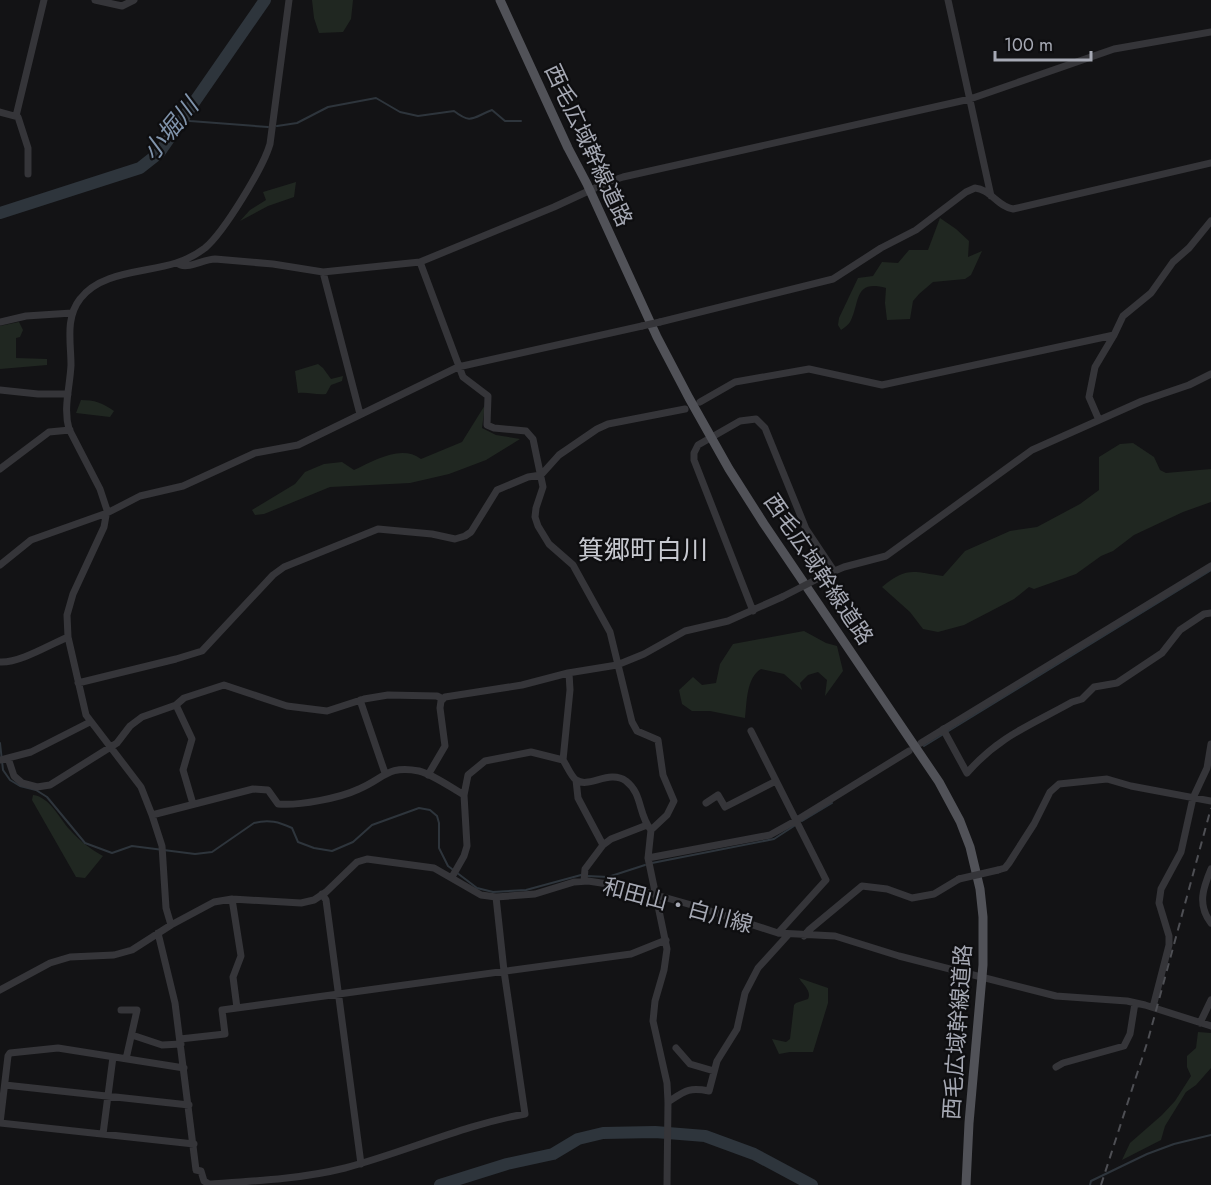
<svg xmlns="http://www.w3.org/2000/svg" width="1211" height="1185" font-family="Jost,'Noto Sans JP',sans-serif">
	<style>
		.green { fill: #202721 }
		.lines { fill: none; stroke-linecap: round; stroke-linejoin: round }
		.stream { stroke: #2e353c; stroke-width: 2 }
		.river { stroke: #2e353c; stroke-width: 12 }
		.minor { stroke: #353539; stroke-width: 7 }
		.major { stroke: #515258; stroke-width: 9 }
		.rail { stroke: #4e4f54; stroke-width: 2; stroke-dasharray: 8 6; stroke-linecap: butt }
		.minor-bridge { stroke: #353539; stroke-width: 7 }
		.labels { text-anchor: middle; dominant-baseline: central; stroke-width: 4.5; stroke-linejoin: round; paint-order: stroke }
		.street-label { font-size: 22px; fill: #a6a9b4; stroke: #0e0e10 }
		.water-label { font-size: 24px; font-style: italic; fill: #8094ac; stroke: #0e0e10 }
		.quarter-label { font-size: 26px; fill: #c7c9d0; stroke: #0e0e10 }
	</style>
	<rect width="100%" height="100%" fill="#131315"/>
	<path class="green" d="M312,0H353L351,19L343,32L319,33L314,18Z
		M296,182L294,197L268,206L240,221L250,210L266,200L263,192Z
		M940,218L956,229L969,241L968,257L982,251L971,275L965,279L933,282L919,294L913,301L910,319L887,320L885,303L886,288C854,279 860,302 851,320C849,325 845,327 841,330L838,325L839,318L858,278L873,276L882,262L898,263L909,250H928Z
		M19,322L23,330L20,337L16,338V358L47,359V365L0,369V326Z
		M318,364L323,368L331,379L343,376L342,381L331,385L326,394C316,395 308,392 298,393L295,371Z
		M81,400C94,400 103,403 114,411L110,417L76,413Z
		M485,405L482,428L496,435L520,439L486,460L449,474L410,483L330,487L264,514L255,515L252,510L295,484L305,472L324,464L342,462L354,470C374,461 401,444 421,459L462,442Z
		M1133,443L1154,457L1160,470L1166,473L1211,469V502L1183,512L1134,535L1113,551L1101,556L1076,574L1034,589L1029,587L1014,599L964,625L938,632L923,629L910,612L882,587C907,566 913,572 943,576L965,551L1010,531L1037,527L1080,504L1099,490V457L1120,444Z
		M804,631L826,643L837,646L843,671L825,696L827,680L818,672L808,675L800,683L802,690L784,674L761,669C746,678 747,703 745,718L710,711H692L682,704L679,690L693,677L702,685L716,683L720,664L733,644Z
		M33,795C50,797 59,818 70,830C80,841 90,849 103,856L85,878L76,877L32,800Z
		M799,978L828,988V1003L813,1052H790L779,1054L772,1039L786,1042L790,1039L794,1005L796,1003L808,999C812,991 803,985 799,978Z
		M1198,1032L1211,1033V1068L1196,1085L1186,1092L1165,1126L1161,1140L1122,1160L1130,1143L1162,1115L1175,1101L1191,1076L1187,1067V1056L1196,1048Z"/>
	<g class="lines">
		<path class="stream" d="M183,118L190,121L268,127
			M277,126L297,123L328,107L376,98L400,112L418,116L454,111C472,125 473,117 492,110L505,121H521
			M0,743L3,770L10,780L20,786L36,790L47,797L85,843L112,853L132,846L195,854L212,852L254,823C269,819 279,822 292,828L298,842L314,848L332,851L353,842L372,825L419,808L430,810L437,816L439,823V848L448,866L477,888L493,892L526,890L581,875
			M924,746L1211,570
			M802,821L832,803
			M652,863L774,839L794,826
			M587,876L608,877L645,865
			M1090,1185L1091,1181L1147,1154L1174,1144L1211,1135"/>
		<path class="river" d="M0,213L140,168L159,153L265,0
			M440,1185L507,1164L553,1154L578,1139L603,1133L655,1132L705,1136L754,1154L812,1185"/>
		<path class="minor" d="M95,0L122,6L134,0
			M948,0L991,196
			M0,112L18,117L28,148V174
			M16,116L44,0
			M420,262L463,377L488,396L487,425L494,428L526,431L533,439L543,487L536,508L535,517L538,526L549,544L573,565L610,632L632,722L637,731L658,740L663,775L674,801L667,815L651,830L648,858L667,949L664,970L655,1001L653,1021L667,1083L668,1102L667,1185
			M177,263C186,271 203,259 215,259L273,264L323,272L420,262L554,207L608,182L623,177L970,99L1114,49L1211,32
			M323,272L360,414
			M0,322L26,316L72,313
			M660,322L833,279L881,248L916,230L966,192L975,188C990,189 998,207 1013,209L1211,163
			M0,390L38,394H68
			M700,402L735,382L809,369L882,385L1114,335
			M1099,420L1089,397L1095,367L1114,335L1123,316L1151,293L1173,262L1189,248L1211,221
			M0,469L49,432L70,430
			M0,565L31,540L107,513L140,496L183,486L255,453L298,445L458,367L642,326
			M825,575L844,567L886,556L1032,450L1142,401L1189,385L1211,374
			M753,611L694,460V453L698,445L740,421L756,419L765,428L806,529L834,571
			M0,662C20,663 49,645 68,637
			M78,683L176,659L202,651L273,575L284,567L378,529L432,534L455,539L465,536L471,532L497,490L528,477L541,475L559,455L597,429L608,424L685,409
			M360,700L385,773
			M176,705L192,739L183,770L193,804
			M943,729L967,773C999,736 1031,725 1072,702L1082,699L1094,687L1117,683L1162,653L1180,630L1204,614L1211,613
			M751,731L826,880L778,933
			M921,743L1211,566
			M8,758L14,776L22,783L37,787L50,785L117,743L130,726L142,717L176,705L184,698L224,685L287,706L327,711L364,699L388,695L437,696L443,699
			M0,760L31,752L90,722
			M563,760L570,690L569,673
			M428,775L445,746L440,708L441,701L445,697L522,685L568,673L617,665L644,654L685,631L728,621L782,597
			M576,780L578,798L603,845L585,869L584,881
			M706,803L718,795L725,807L776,781
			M152,815L253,789L268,790L278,804C299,806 340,798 359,789C385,778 387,765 419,771C434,775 450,787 464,795
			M603,845L611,839L647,825
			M648,858L770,835L797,820L909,751
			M1211,869C1203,888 1197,905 1211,923
			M998,870L1005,868L1009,863L1034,824L1050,792L1059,784L1107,779L1131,786L1211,801
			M452,877L464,856L467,846L464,795L468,775L485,761L531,752L563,760C567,766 571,776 576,780C589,789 609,769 626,781C643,794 638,815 651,830
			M322,894L326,900L361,1164
			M232,899L241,956L233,977L237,1008
			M171,925L166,908L162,846L152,815L141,787L86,715L68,637L67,615L73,594L104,527L107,510L100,489L69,429C63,408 70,387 71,365C71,343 65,318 80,299C101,271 145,273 176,263C186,260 197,254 205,248C224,232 263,168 270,144L289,0
			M158,933L175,1003L196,1170L201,1171L204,1181L209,1184C255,1181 301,1179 345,1168C406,1152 463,1125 525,1114L504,971L496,897
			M804,936L809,930L862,886L887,889L912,898L934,894L959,879
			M0,990L50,963L70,957L114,955L132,950L171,925L214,902L232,899L301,903L314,900L326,892L357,862L367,859L434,868L481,895L496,897L535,894L574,882L588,881L628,887L695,906L778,933L835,936L899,956L1056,996L1127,1001L1145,1005L1211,1026
			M1153,1007L1169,945V936L1159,903L1161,889L1181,852L1193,798L1207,768L1211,744
			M121,1010H137L126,1059
			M1200,1023L1211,1000
			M132,1035L162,1045L181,1044
			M180,1039L225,1034L222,1010L631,954L666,940
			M676,1048L690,1064L714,1071
			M1056,1067L1063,1063L1124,1046L1130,1034L1135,1003
			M184,1068L58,1048L10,1053L8,1056L0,1123L194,1144
			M5,1085L189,1105
			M668,1102C685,1091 688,1087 709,1091L717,1061L737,1029L745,993L758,968L788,935
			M103,1134L113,1057"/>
		<path class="major" d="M500,0L568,148L587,184L657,337L689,398L729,469L764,524L939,782L960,821L970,847L980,889L983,917V965L969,1123L966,1185"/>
		<path class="rail" d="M1101,1185L1148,1040L1211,808"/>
		<path class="minor-bridge" d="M642,326L660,322
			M782,597L825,575
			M959,879L998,870"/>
	</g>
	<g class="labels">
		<g class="street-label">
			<text transform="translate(589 145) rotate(65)">西毛広域幹線道路</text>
			<text transform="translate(819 569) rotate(56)">西毛広域幹線道路</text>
			<text transform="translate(678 905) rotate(15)">和田山・白川線</text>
			<text transform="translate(957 1032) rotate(-86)">西毛広域幹線道路</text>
		</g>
		<g class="water-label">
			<text transform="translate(170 129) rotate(-51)">小堀川</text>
		</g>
		<g class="quarter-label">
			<text x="643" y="550">箕郷町白川</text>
		</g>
	</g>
	<path d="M995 51v9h96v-9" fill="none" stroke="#a6a9b4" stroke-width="3"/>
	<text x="1004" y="51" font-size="18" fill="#a6a9b4" stroke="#0e0e10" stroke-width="4.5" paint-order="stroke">100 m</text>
</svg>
